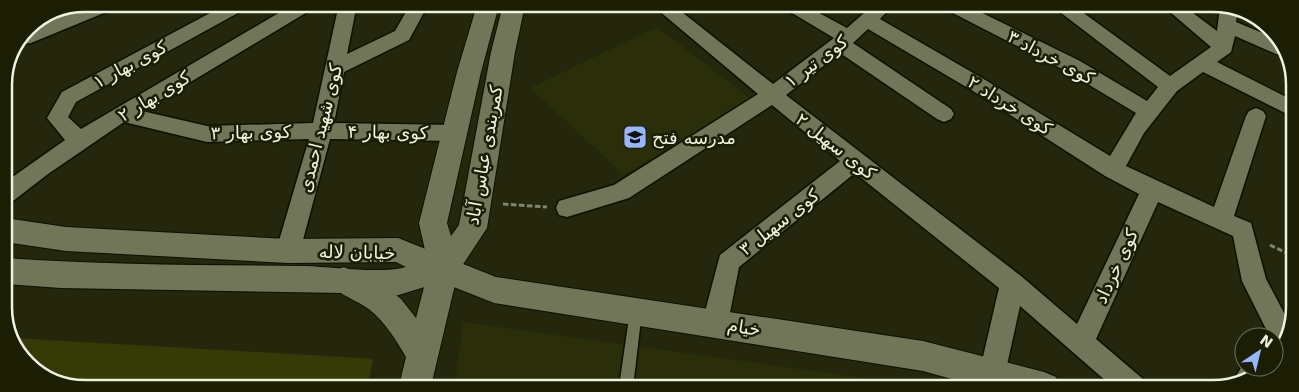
<svg xmlns="http://www.w3.org/2000/svg" width="1299" height="392" font-family="'DejaVu Sans','Noto Sans Arabic',sans-serif">
	<style>
		.built { fill: #2a2e09 }
		.green { fill: #353a06 }
		.lines { fill: none; stroke-linecap: round; stroke-linejoin: round }
		.service-casing { stroke: #0e1000; stroke-width: 3 }
		.minor-casing { stroke: #0e1000; stroke-width: 3 }
		.tertiary-casing { stroke: #0e1000; stroke-width: 2 }
		.secondary-casing { stroke: #0e1000; stroke-width: 2 }
		.path { stroke: #82856e; stroke-width: 3; stroke-dasharray: 5.5 2.5; stroke-linecap: butt }
		.service { fill: #727658; fill-rule: evenodd }
		.minor { fill: #727658; fill-rule: evenodd }
		.tertiary { fill: #727658; fill-rule: evenodd }
		.secondary { fill: #727658; fill-rule: evenodd }
		.labels { text-anchor: middle; dominant-baseline: central; stroke-width: 5; stroke-linejoin: round; paint-order: stroke }
		.street-label { font-size: 18px; fill: #eff2e1; stroke: #1b1e03 }
		.poi-label { font-size: 18px; fill: #eff2e1; stroke: #1b1e03; text-anchor: start }
		.rim { fill: none; stroke: #eff2e1; stroke-width: 2.5 }
	</style>
	<rect width="100%" height="100%" fill="#24270c"/>
	<path class="built" d="M657,27L751,99L624,175L530,88Z
		M463,322L878,380L908,387L455,386Z"/>
	<path class="green" d="M13,338L327,356L373,359L368,386L64,385L24,360Z"/>
	<g class="lines">
		<g class="service-casing">
			<path id="service" d="M636,305L640,307L642,311L633,387H619L630,311L632,307Z"/>
		</g>
		<g class="minor-casing">
			<path id="minor" d="M93,4H119L116,8L31,43L21,44L27,30Z
				M227,4H250L247,8L76,102L68,117L81,129L294,4H317L314,8L142,111L207,126L313,123L339,4H357L347,54L395,31L410,5H428L409,40L344,72L334,123L454,125L461,127L465,133L461,139L454,141L330,139L300,251L296,258L288,261L280,258L276,251L309,139L207,142L124,122L48,174L13,201L5,204L4,183L65,140L47,118L62,92Z
				M652,5H673L773,84L834,38L787,10L784,5L806,6L847,28L872,6H892L880,19L987,81L1110,156L1136,113L1066,71L947,10L944,6H968L1080,61L1147,101L1158,87L1052,6H1074L1170,76L1211,47L1163,6L1185,7L1217,31L1220,7L1238,9L1236,22L1279,40L1286,55L1276,54L1235,36L1231,52L1217,62L1294,101L1293,117L1203,72L1177,91L1144,133L1126,166L1214,207L1246,116L1249,111L1256,108L1263,111L1266,116L1234,216L1251,223L1266,279L1292,328L1278,348L1276,347L1274,337H1270L1242,281L1233,236L1158,202L1096,339L1143,379L1147,388H1114L1020,306L1005,374L1001,383L992,387L983,383L979,374L999,288L855,173L739,267L728,323L724,331L715,335L706,331L702,323L720,255L840,161L772,105L629,198L567,217L559,215L556,208L559,201L614,185L758,94ZM868,29L973,91L1105,176L1139,194L1077,324L1021,276L786,95L840,53L937,119L944,122L951,119L954,114L951,109L853,43Z
				M1244,363V367H1266L1263,371L1238,381L1236,376Z"/>
		</g>
		<g class="tertiary-casing">
			<path id="tertiary" d="M5,218L66,227L288,239L398,238L496,277L923,341L1044,372L1056,377L1060,388H984L923,371L494,303L441,282L392,297L344,293L61,288L5,284V258C105,265 205,265 305,266C333,267 381,274 406,267L396,262L288,263L66,251L5,242Z"/>
		</g>
		<g class="secondary-casing">
			<path id="secondary" d="M477,5H499L481,72L447,223L451,236L459,225L491,52L503,5H525L515,52L487,228L458,272L431,386H399L406,357C396,340 385,322 370,310C356,299 336,295 329,280L333,271L344,267L382,284L401,299L416,318L429,268L419,223L457,72Z"/>
		</g>
		<path class="path" d="M503,204L547,207
			M1270,245L1293,256"/>
		<use href="#service" class="service"/>
		<use href="#minor" class="minor"/>
		<use href="#tertiary" class="tertiary"/>
		<use href="#secondary" class="secondary"/>
	</g>
	<defs>
		<g id="school-square" transform="scale(1.25)"><rect x="-9" y="-9" width="18" height="18" rx="4" fill="#96b6fd" stroke="#1b1e03"/><path d="M0-5L7-2L0 1L-7-2ZM-4 1L0 2.5L4 1V4Q0 6-4 4Z" fill="#111"/></g>
	</defs>
	<g fill-rule="evenodd">
		<use href="#school-square" x="635" y="137"/>
	</g>
	<g class="labels">
		<g class="street-label">
			<text transform="translate(1051 57) rotate(28)">کوی خرداد ۳</text>
			<text transform="translate(816 61) rotate(-37)">کوی تیر ۱</text>
			<text transform="translate(130 64) rotate(-28)">کوی بهار ۱</text>
			<text transform="translate(154 96) rotate(-31)">کوی بهار ۲</text>
			<text transform="translate(1010 105) rotate(32)">کوی خرداد ۲</text>
			<text transform="translate(320 128) rotate(-76)">کوی شهید احمدی</text>
			<text transform="translate(251 132) rotate(-1)">کوی بهار ۳</text>
			<text transform="translate(388 132) rotate(1)">کوی بهار ۴</text>
			<text transform="translate(836 146) rotate(38)">کوی سهیل ۲</text>
			<text transform="translate(484 155) rotate(-80)">کمربندی عباس آباد</text>
			<text transform="translate(779 222) rotate(-38)">کوی سهیل ۳</text>
			<text transform="translate(357 252) rotate(1)">خیابان لاله</text>
			<text transform="translate(1116 266) rotate(-65)">کوی خرداد</text>
			<text transform="translate(744 327) rotate(9)">خیام</text>
		</g>
		<g class="poi-label">
			<text x="652" y="137">مدرسه فتح</text>
		</g>
	</g>
	<path d="M0 0H1299V392H0ZM85 12H1213A73 73 0 0 1 1286 85V307A73 73 0 0 1 1213 380H85A73 73 0 0 1 12 307V85A73 73 0 0 1 85 12Z" fill="#1b1e03" fill-rule="evenodd"/>
	<path class="rim" d="M85 12H1213A73 73 0 0 1 1286 85V307A73 73 0 0 1 1213 380H85A73 73 0 0 1 12 307V85A73 73 0 0 1 85 12Z"/>
	<g transform="translate(1259 352) rotate(35)"><circle r="24" fill="#1b1e03" stroke="#70735c"/>
	<path d="M0-4L9 19L0 12L-9 19Z" fill="#96b6fd"/>
	<text y="-8" font-size="14" font-weight="bold" text-anchor="middle" fill="#eff2e1">N</text>
	</g>
</svg>
